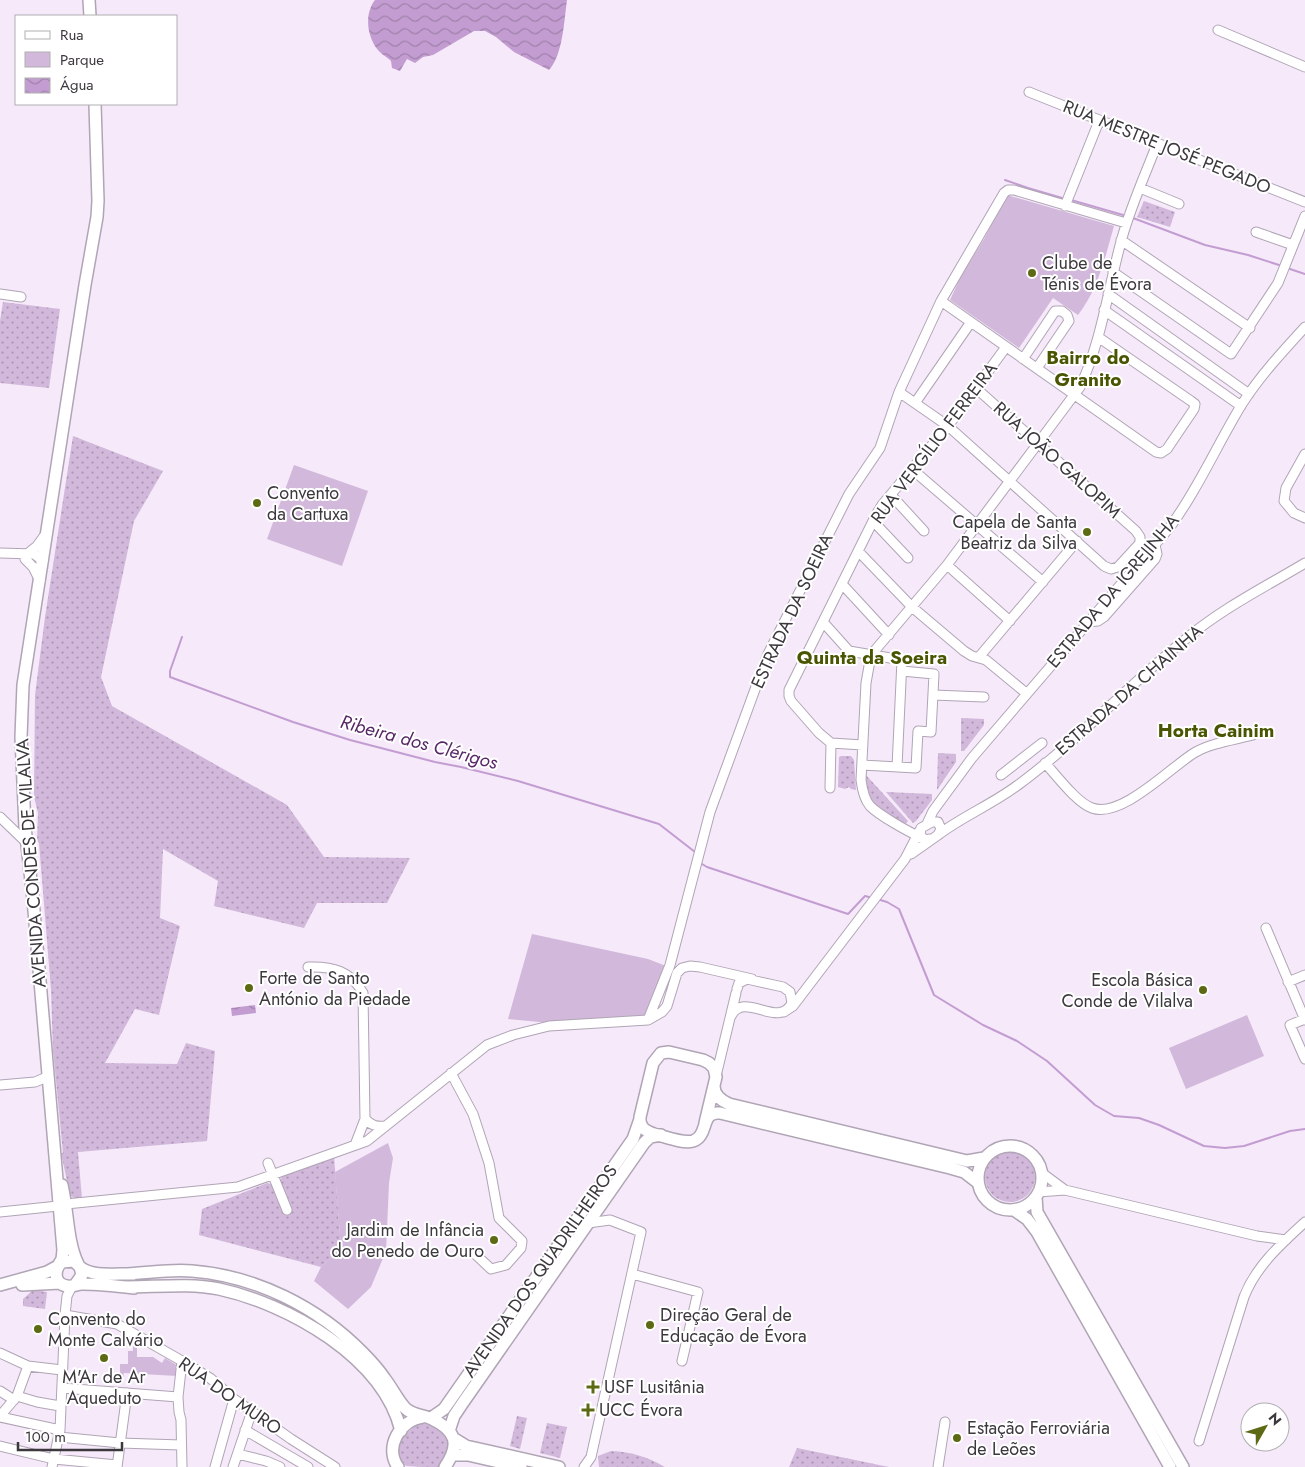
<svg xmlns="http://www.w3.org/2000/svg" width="1305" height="1467" font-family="Jost,sans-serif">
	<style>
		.grass { fill: url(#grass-dots) }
		.green { fill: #d2b8db }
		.water { fill: url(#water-waves) }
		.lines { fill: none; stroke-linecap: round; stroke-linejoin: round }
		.stream { stroke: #c39dd1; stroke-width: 2 }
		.minor-casing { stroke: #b0a5b5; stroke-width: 11 }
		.major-casing { stroke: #b0a5b5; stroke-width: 14 }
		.minor { stroke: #fff; stroke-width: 9 }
		.major { stroke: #fff; stroke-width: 11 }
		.poi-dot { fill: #5d6a13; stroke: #fff; stroke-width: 2 }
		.labels { text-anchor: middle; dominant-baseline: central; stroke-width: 4; stroke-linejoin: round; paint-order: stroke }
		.street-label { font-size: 18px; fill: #3c383e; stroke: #fff }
		.poi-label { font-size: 18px; fill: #3c383e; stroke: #fff; text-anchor: start }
		.neighbourhood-label { font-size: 19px; font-weight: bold; fill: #495500; stroke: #fff }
		.water-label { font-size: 19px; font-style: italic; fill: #572767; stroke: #fff }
	</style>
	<defs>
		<pattern id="grass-dots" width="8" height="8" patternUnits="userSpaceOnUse" patternTransform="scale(1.25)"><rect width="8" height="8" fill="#d2b8db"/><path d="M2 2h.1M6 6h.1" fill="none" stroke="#ac97b3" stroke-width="1.8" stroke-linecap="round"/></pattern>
		<pattern id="water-waves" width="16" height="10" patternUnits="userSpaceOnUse" patternTransform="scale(1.25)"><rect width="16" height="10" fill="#c39dd1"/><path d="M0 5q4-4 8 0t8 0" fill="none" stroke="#a081ab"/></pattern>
	</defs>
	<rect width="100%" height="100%" fill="#f5e9fa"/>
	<path class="grass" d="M1144,201L1175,212L1170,227L1137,217Z
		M3,302L60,309L49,388L0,383V321Z
		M73,436L163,471L134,521L101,677L112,706L287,805L324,857L410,858L387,903H317L304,928L214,906L218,881L163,849L160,918L180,926L159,1015L135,1009L105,1063L177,1064L186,1043L215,1051L207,1141L78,1152L82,1199H75L70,1195L61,1153H63L53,1050L51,990L39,843L37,841L38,813L34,797L35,695L45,617Z
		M961,718L984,719V725L964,751H961Z
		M938,753L956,754V762L937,790Z
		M841,756H851L854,760L856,790L851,789L849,787L845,789L838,787L839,757Z
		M866,775L908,821L905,825C882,811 866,805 866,775Z
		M886,792L932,794V800L916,821L913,823Z
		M985 1177a25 25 0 1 1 50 0a25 25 0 1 1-50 0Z
		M334,1156L341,1248L321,1267L199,1235L202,1209L267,1183L272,1184L279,1181L282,1177Z
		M33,1290L47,1292L45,1309L23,1306V1299Z
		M517,1416L527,1418L520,1449L510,1446Z
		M423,1423C436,1426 454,1438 447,1453C446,1458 441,1463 438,1467C430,1467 415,1467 407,1466C385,1457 406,1426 423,1423Z
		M547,1423L567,1427L560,1458L540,1453Z
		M797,1448L889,1467H789Z
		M611,1451C632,1452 648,1457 665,1467H599L598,1456Z"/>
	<path class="green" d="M1007,195L1114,226C1105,258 1098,289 1078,315L1053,298L1019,348L950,300L961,276L984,239Z
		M294,465L368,491L342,566L267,539Z
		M532,934L648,959L666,966L646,1014L642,1016L550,1023L508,1019Z
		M1247,1015L1264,1056L1186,1089L1169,1048Z
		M388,1143L393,1158L389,1183L386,1251L371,1287L348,1309L314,1281L321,1267L341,1248L335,1172Z
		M133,1346H137V1357H153L162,1363L165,1358L178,1366L177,1376L124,1373L123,1378H120V1364H128V1351H133Z"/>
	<path class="water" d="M375,0H567C564,21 563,55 549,70L514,52L496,37L485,31H474L433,55L423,57L415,63L407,59L400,71L392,68L391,61C387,57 381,54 378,50C367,37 364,14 375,0Z
		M255,1005L256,1013L232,1016L231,1008Z"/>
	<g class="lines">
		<path class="stream" d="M1005,180L1028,188L1062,198
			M1071,200L1123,215
			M1133,218L1205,245L1248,255L1279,265
			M1290,269L1305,274
			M182,637L170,671V677L293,722L350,740L435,762L461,767L518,781L659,824L695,852
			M702,864L707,867L848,914L865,896L873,898
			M877,899L887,902L899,909L934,995L983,1025L1017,1041L1047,1061L1095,1105L1114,1116L1139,1118L1159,1125L1204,1146L1225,1148L1244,1146L1290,1131L1305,1129"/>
		<g class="minor-casing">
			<path id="minor" d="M1218,30L1305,67
				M1029,92L1305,202
				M1140,188L1179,204
				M1065,206L1099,121
				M1256,232L1293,245
				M1121,240L1250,328
				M1113,272L1231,354L1278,283L1305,216
				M0,294L21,297
				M1108,294L1249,394
				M941,301L1156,452L1161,453L1167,449L1194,409L1195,404L1191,401L1098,337
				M1104,310L1241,406
				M1023,359L1055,311H1062L1067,315L1069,321L1037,368
				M899,392L948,426L1104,566L1111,569L1118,567L1140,543V537L1136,531L977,389
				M915,403L971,322
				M1305,454L1286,488L1284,501L1294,513L1305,518
				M913,470L1043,582
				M891,495L924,531
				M873,521L908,558
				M858,551L912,607L964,651L972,656L986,660L1026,693
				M0,553L34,554L43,561
				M27,554L37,546L45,535
				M25,559L33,567L40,581
				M947,565L1010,621
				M842,584L889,635
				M823,622L849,651L902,660L897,767
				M1088,622L1098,621L1104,617L1155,559L1157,554L1155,545
				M979,657L1077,541
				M933,695L984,697
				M863,745L831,743L819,733L791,701L789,696V690L876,515L882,505L948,426L1006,347
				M1045,763C1057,776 1077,803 1092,808C1121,819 1171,767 1194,753C1211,743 1234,740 1253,735
				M862,765L916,768L918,731L931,732L934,674L902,671
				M1001,775L1042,743
				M830,788L831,743
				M0,817L28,844
				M927,824L933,811L972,758L1170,527C1198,489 1217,445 1242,404C1260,376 1283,351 1305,327
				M938,835C963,816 993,804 1018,785C1078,741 1129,684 1187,638C1223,608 1265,587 1305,563
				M922,838C909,832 880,816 870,806C864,799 862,788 861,780L866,683L871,655L947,565L1080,387C1102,340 1108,288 1122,238C1131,206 1145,175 1157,144
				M911,854L938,835L941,829L938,822H932L921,828L920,835L925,840L929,839
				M1266,928L1305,1020
				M308,967C332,966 351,971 363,993L365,1119L355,1145
				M1288,982L1305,975
				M784,1012L793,1006L905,859L920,830
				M731,1016C744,990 779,1030 792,1003L790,992L783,987L747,979L739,983L737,989
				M1305,1019L1290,1025L1305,1059
				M648,1020L670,965L710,812L768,654L849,494L880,448L899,392L941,301L1004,193L1008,190H1014L1126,223
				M451,1073L473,1114L489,1163L499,1218L522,1241L521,1248L506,1265L491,1269L473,1252
				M716,1076L736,993
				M0,1085L35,1082L47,1077
				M365,1119C371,1125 376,1127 385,1126
				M268,1163L287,1210
				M1042,1173L1065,1190
				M1038,1192L1065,1190L1257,1236L1286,1240
				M66,1204L238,1187L367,1141L487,1045L513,1035L549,1026L648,1020L662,1012L667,1006L677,973L682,968L690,966L700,967L752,979
				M0,1212L58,1206
				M632,1274L698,1292L682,1361
				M65,1315L117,1324L182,1361L210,1378L234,1399L291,1439L335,1467
				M0,1353L28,1366L62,1370
				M62,1388L178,1397
				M0,1391L14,1400
				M17,1396L37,1402L60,1406
				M0,1416L17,1396L28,1366
				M0,1417L60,1430
				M245,1430L308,1467
				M59,1437L120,1443L181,1445
				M1199,1441L1244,1297C1256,1266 1281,1244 1305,1222
				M0,1446L54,1459L117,1465
				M238,1454L266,1461L280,1467
				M52,1467L60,1430L65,1315L67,1296L72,1286
				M117,1467L127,1393
				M182,1467L181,1420L179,1412L178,1397L182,1361
				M215,1467L234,1399
				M233,1467L252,1411
				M584,1467L591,1457L641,1232L610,1220L588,1223
				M938,1467L945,1422"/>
		</g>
		<g class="major-casing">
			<path id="major" d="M89,0L90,16
				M714,1086C714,1095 720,1100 729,1104L967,1161L984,1158
				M705,1123L716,1077L714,1068L709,1063L703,1060L669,1052L661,1053L653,1063L640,1117C639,1127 645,1131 654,1134C664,1136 682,1144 693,1141C709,1136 700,1111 720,1113L950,1168L964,1172L977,1182
				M978 1178a32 32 0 1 1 64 0a32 32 0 1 1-64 0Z
				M62,1185C68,1210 67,1242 78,1264
				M1036,1197L1037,1212L1183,1467
				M1014,1210L1027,1219L1037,1232L1170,1467
				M59,1264L62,1259L63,1250L33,899L25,827L21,737L23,685L85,285L97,217L98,201L95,104
				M80,1267C94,1278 117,1273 134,1274
				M127,1274C149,1273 171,1269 192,1271C256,1276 318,1307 363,1353C371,1361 379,1370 385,1379C392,1388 397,1399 405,1408C413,1416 422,1414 432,1419C457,1431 460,1445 445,1467
				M0,1285L47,1272L58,1266
				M22,1285L60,1283
				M75,1285L82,1275L80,1267L74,1261L62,1262C54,1269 53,1284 67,1286C72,1287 77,1284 82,1284C99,1284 117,1286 134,1288
				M127,1287C157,1287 189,1283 219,1289C288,1304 383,1357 401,1431
				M431,1418L444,1409L633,1139L640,1119
				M449,1431L454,1416L462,1404L644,1143L650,1137L661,1135
				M453,1438L466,1446L559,1467
				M453,1455H468L521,1467
				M398,1467C384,1447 400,1420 423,1417"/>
		</g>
		<use href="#minor" class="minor"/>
		<use href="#major" class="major"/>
	</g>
	<g class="poi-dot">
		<circle cx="1032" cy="273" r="5"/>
		<circle cx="257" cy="503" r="5"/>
		<circle cx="1087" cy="532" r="5"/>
		<circle cx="249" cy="988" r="5"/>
		<circle cx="1203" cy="990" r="5"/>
		<circle cx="494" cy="1240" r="5"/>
		<circle cx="650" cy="1325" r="5"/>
		<circle cx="38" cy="1329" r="5"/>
		<circle cx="104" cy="1358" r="5"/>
		<path d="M590.5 1379.5h5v5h5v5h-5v5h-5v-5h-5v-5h5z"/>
		<path d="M585.5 1402.5h5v5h5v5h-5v5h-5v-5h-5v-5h5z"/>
		<circle cx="957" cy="1438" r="5"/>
	</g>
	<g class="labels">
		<g class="street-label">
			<text transform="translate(1167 147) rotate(22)">RUA MESTRE JOSÉ PEGADO</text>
			<text transform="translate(934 443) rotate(-53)">RUA VERGÍLIO FERREIRA</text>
			<text transform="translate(1057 460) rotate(42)">RUA JOÃO GALOPIM</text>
			<text transform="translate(1113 591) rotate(-50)">ESTRADA DA IGREJINHA</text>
			<text transform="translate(792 611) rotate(-65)">ESTRADA DA SOEIRA</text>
			<text transform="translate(1129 690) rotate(-41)">ESTRADA DA CHAINHA</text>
			<text transform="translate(31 863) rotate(-94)">AVENIDA CONDES DE VILALVA</text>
			<text transform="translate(540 1271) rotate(-55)">AVENIDA DOS QUADRILHEIROS</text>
			<text transform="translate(230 1396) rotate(35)">RUA DO MURO</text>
		</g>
		<g class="poi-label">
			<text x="1042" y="263">Clube de<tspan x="1042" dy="21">Ténis de Évora</tspan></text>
			<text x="267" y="493">Convento<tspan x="267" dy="21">da Cartuxa</tspan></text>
			<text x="1077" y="522" text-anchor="end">Capela de Santa<tspan x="1077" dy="21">Beatriz da Silva</tspan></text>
			<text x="259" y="978">Forte de Santo<tspan x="259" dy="21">António da Piedade</tspan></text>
			<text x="1193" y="980" text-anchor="end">Escola Básica<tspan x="1193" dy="21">Conde de Vilalva</tspan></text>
			<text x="484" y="1230" text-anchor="end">Jardim de Infância<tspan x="484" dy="21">do Penedo de Ouro</tspan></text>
			<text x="660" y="1315">Direção Geral de<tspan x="660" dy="21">Educação de Évora</tspan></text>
			<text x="48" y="1319">Convento do<tspan x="48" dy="21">Monte Calvário</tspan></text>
			<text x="104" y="1377" text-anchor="middle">M'Ar de Ar<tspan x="104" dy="21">Aqueduto</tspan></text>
			<text x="604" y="1387">USF Lusitânia</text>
			<text x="599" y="1410">UCC Évora</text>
			<text x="967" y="1428">Estação Ferroviária<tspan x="967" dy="21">de Leões</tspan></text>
		</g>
		<g class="neighbourhood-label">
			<text x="1088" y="357">Bairro do<tspan x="1088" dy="22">Granito</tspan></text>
			<text x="872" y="657">Quinta da Soeira</text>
			<text x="1216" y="730">Horta Cainim</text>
		</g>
		<g class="water-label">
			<text transform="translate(419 742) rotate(15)">Ribeira dos Clérigos</text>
		</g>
	</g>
	<rect x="15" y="15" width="162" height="90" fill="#ffffff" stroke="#b1afb2"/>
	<rect x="25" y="31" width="25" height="8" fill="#ffffff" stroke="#b1afb2"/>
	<text x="60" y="40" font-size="15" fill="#3c383e">Rua</text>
	<rect x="25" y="52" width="25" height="15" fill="#d2b8db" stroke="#b1afb2"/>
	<text x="60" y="65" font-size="15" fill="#3c383e">Parque</text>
	<rect x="25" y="78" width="25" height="15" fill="url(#water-waves)" stroke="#b1afb2"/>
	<text x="60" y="90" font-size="15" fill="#3c383e">Água</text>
	<g transform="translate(1265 1427) rotate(51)"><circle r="24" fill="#ffffff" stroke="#b1afb2"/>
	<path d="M0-4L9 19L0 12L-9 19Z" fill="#5d6a13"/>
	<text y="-8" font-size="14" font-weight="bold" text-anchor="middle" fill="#3c383e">N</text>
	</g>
	<path d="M18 1442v8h104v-8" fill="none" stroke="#3c383e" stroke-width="2.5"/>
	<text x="25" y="1442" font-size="15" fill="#3c383e" stroke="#ffffff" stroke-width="4" paint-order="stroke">100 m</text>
</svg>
